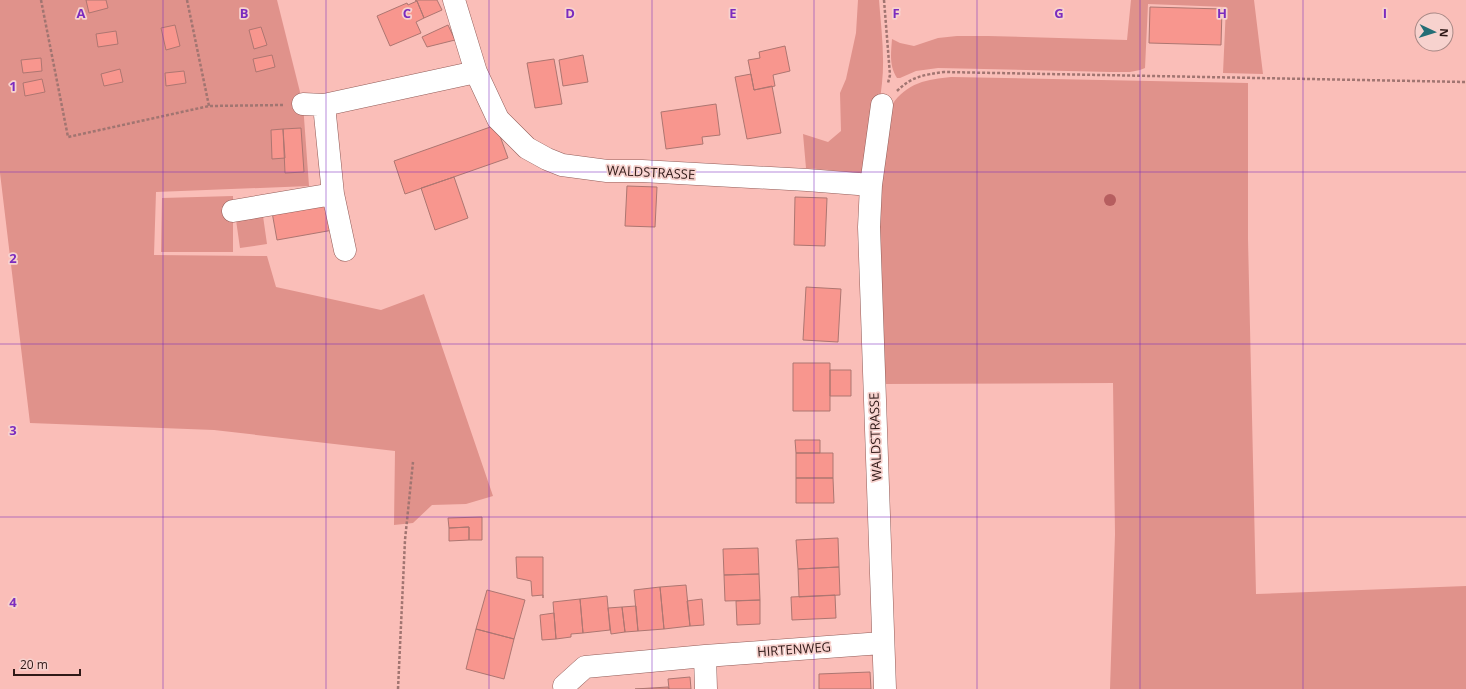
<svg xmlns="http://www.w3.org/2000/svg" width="1466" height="689" font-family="'Open Sans',sans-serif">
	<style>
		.green { fill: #e0928b }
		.building { fill: #f8968e; stroke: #ad7671 }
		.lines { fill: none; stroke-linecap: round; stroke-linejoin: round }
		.minor-casing { stroke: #925d59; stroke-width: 23 }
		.path { stroke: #a17571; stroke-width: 2.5; stroke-dasharray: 3 2; stroke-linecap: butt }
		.minor { stroke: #fff; stroke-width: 22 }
		.tree { fill: #b65e5f }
		.grid { fill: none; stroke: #7b2cbf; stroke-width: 1; stroke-opacity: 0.55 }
		.labels { text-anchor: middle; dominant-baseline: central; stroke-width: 3.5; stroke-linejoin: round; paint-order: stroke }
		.street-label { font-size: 13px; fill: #2f1917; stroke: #f7d2ce }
		.grid-label { font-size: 13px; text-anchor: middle; font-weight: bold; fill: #7b2cbf; stroke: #f7d2ce; stroke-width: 3.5; stroke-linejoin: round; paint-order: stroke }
	</style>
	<rect width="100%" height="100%" fill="#fabeb8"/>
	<path class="green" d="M0,0H277L303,104L309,186L156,192L154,255L267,256L276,287L381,310L424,294L493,496L466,504L432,505L413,523L394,525L395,451L214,430L30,423L0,173Z
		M858,0H879C881,27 885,56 882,83C879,114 870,144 863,173L806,168L803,134L828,142L841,131L840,93L846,79L856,33Z
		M1131,0H1254L1263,74L1223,73L1226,7L1148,4L1145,68L1140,70L1130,72H1110L938,68L916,71L900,78H897C889,66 891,53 892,39L900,43L914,46L938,38L957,36H988L1127,40Z
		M951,77L1248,83V239L1256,594L1466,586V689H1110L1115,534L1113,383L882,384L877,205L892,105C906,83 928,79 951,77Z
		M233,196V252H161L162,198Z
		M263,216L267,244L240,248L236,220Z"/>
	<path class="building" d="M86,0H106L108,8L89,13Z
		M415,0H437L442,10L424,18L417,1Z
		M417,1L424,18L416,22L421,33L390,46L377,16L407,3L408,5Z
		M1150,7L1222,9L1221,45L1149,43Z
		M175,25L180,46L166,50L161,28Z
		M448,25L455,40L427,47L422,37Z
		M261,27L267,45L254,49L249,30Z
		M116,31L118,44L98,47L96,34Z
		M785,46L790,71L773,75L775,86L754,90L748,60L760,58L759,52Z
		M272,55L275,67L256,72L253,59Z
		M583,55L588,82L563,86L559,60Z
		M41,58L42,71L23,73L21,60Z
		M554,59L562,104L535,108L527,63Z
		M120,69L123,82L104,86L101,74Z
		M184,71L186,83L166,86L165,73Z
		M751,74L754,90L772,86L781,133L747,139L735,77Z
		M42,79L45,92L25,96L23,83Z
		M716,104L720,135L702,137L703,144L666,149L661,112Z
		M496,125L508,158L405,194L394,161Z
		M301,128L304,172L285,173L283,129Z
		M283,129L285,158L272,159L271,130Z
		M454,177L468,218L435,230L421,188Z
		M627,186L657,187L655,227L625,226Z
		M795,197L827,198L825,246L794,245Z
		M328,201L333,230L277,240L272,212Z
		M806,287L841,289L838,342L803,340Z
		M793,363H830V411H793Z
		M830,370H851V396H830Z
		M795,440H820V453H796Z
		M796,453H833V478H796Z
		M796,478H833L834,503H796Z
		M482,517V540H469V527L449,528L448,518Z
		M469,527V540L449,541V528Z
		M838,538L839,567L798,569L796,540Z
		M758,548L759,574L724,575L723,549Z
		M516,557H543V598V595L532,596L531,581L517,578Z
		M839,567L840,595L799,597L798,569Z
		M759,574L760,600L725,601L724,575Z
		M686,585L690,626L664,629L660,587Z
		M660,587L664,629L638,631L634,590Z
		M487,590L525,600L514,639L476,629Z
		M835,595L836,618L792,620L791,597Z
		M607,596L610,630L583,633L580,599Z
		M580,599L583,633L571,634V637L556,639L553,602Z
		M702,599L704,625L690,626L687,601Z
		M760,600V624L737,625L736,601Z
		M636,606L638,631L625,632L622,607Z
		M622,607L625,632L611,634L608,608Z
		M554,613L556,639L542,640L540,615Z
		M476,629L514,639L504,679L466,669Z
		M870,672L871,689H819V674Z
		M690,677L691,689H669L668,679Z
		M668,687L669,689H635Z"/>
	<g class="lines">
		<g class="minor-casing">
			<path id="minor" d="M454,0L476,72L498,119L527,148L547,159L562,165L607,171H642L807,180L871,185L869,227L885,689
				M303,104L324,105L476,72
				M871,185L882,105
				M333,194L345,250
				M233,211L333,194L324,105
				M705,656L706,689
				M564,686L585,667L705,656L882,643"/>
		</g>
		<path class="path" d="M41,0L68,137L209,106L283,105
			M187,0L209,106
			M884,0L890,75L888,83
			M897,91C912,76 924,75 944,72L1466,82
			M398,689L405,540L413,462"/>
		<use href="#minor" class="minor"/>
	</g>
	<circle class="tree" cx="1110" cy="200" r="6"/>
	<path class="grid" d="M163,0V689M326,0V689M489,0V689M652,0V689M814,0V689M977,0V689M1140,0V689M1303,0V689M0,172H1466M0,344H1466M0,517H1466"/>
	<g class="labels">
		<g class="street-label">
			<text transform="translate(651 172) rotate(3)">WALDSTRASSE</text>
			<text transform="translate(875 437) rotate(-92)">WALDSTRASSE</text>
			<text transform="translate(794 649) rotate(-4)">HIRTENWEG</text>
		</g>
	</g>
	<g class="grid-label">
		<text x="81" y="18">A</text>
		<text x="244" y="18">B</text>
		<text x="407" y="18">C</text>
		<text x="570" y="18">D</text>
		<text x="733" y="18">E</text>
		<text x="896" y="18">F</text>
		<text x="1059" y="18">G</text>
		<text x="1222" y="18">H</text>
		<text x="1385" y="18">I</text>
		<text x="13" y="91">1</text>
		<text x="13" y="263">2</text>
		<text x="13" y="435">3</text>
		<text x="13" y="607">4</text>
	</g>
	<g transform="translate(1434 32) rotate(94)"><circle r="19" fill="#f7d2ce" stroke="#a78885"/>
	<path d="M0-3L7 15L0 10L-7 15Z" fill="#246e76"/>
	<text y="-6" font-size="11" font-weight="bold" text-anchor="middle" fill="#2f1917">N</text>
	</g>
	<path d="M14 669v6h66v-6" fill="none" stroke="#2f1917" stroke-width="2"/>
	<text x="20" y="669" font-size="12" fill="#2f1917" stroke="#f7d2ce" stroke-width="3" paint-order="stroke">20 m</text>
</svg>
